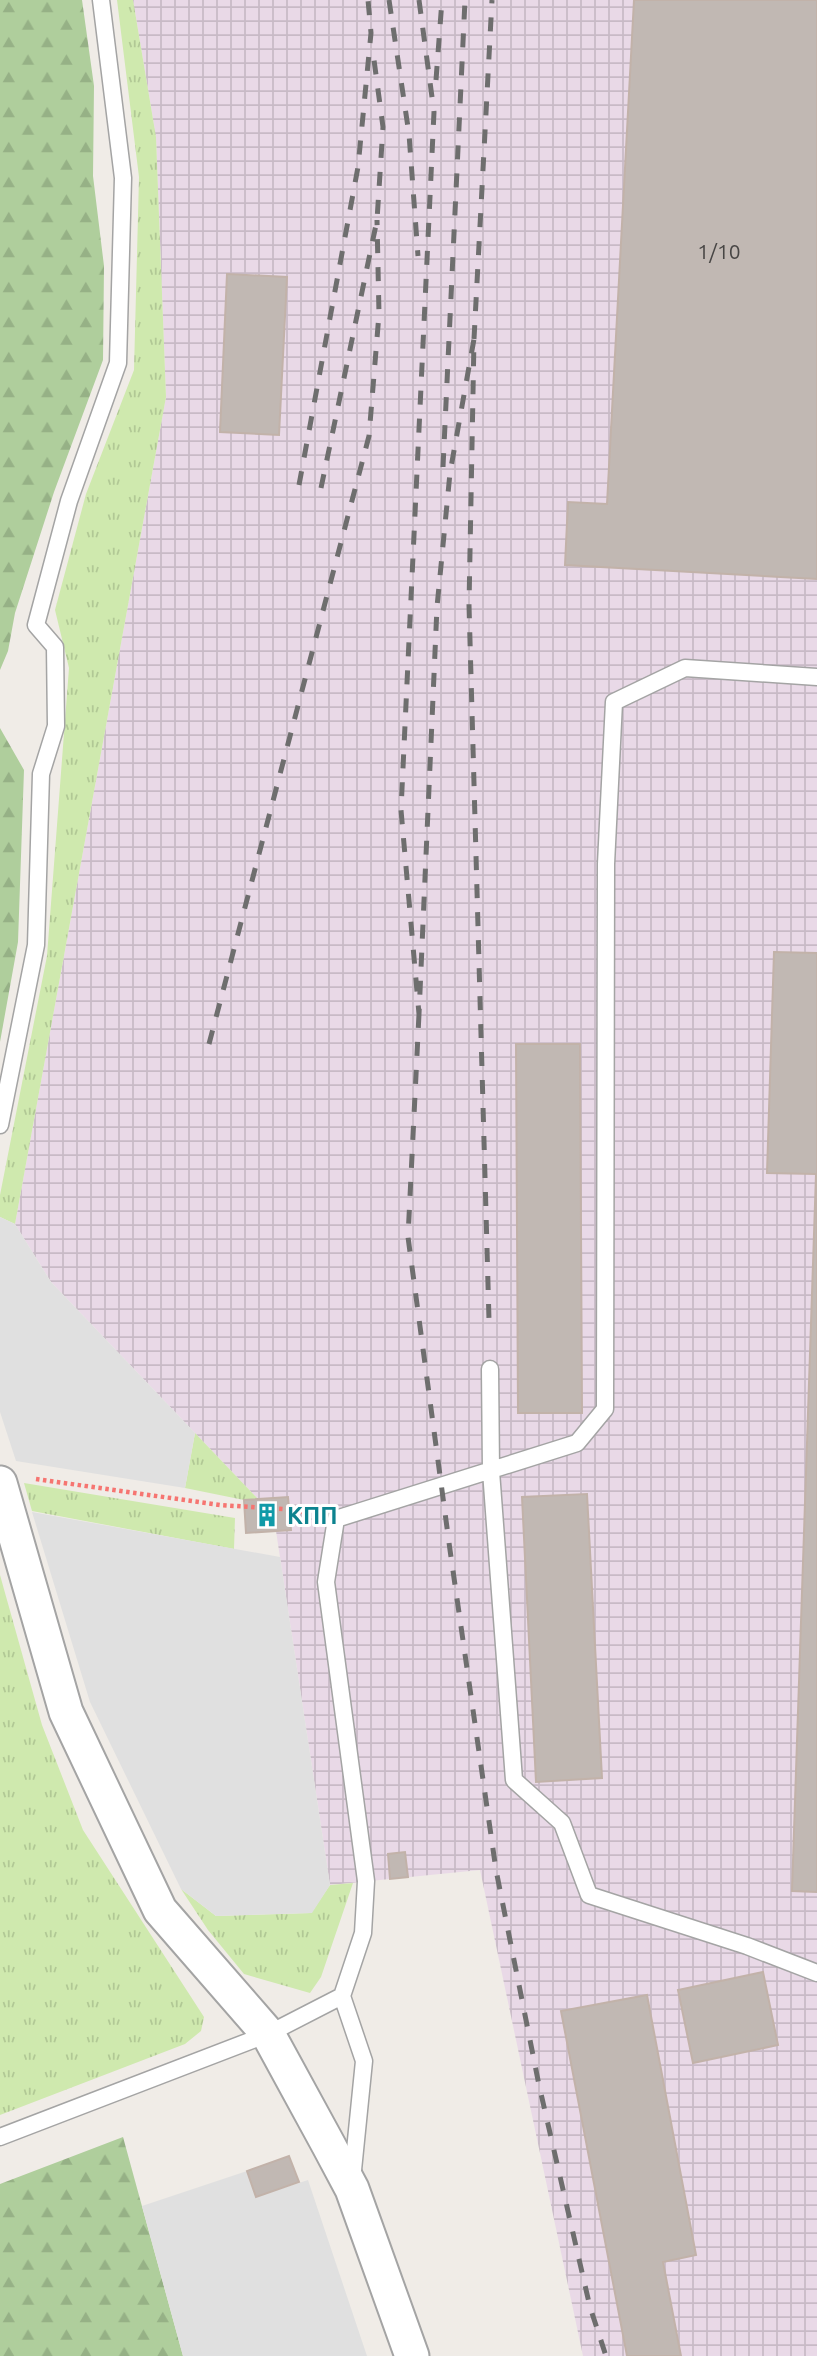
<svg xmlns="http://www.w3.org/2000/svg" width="817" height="2356" font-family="Ubuntu,sans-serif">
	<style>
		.industrial { fill: url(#industrial-grid) }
		.grass { fill: url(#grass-tufts) }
		.forest { fill: url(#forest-firs) }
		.parking { fill: #e0e0e0 }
		.building { fill: #c1b8b3; stroke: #c2b2a9; stroke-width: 2 }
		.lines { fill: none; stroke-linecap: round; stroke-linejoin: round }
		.lane-casing { stroke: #a4a4a4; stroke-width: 19 }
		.street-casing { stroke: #a4a4a4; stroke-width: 37 }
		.path { stroke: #f67571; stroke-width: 4.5; stroke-dasharray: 3.5 3.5; stroke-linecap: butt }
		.lane { stroke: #fff; stroke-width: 16 }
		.street { stroke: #fff; stroke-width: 33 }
		.rail { stroke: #6e6e6e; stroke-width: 5; stroke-dasharray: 14 14; stroke-linecap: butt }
		.labels { text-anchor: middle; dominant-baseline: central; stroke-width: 6; stroke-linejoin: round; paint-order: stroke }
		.number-label { font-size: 21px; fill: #484645 }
		.culture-label { font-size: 24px; font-weight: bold; fill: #0d838f; stroke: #fff; text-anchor: start }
	</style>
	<defs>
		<pattern id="industrial-grid" width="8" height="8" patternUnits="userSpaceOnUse" patternTransform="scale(1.75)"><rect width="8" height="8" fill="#e9d9e7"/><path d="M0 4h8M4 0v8" fill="none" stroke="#c8bac6"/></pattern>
		<pattern id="grass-tufts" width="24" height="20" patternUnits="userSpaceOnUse" patternTransform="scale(1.75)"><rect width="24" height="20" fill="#cfe9ae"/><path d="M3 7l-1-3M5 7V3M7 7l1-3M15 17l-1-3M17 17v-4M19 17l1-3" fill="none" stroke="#b1c895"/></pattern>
		<pattern id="forest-firs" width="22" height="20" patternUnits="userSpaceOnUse" patternTransform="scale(1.75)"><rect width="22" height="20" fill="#afce9c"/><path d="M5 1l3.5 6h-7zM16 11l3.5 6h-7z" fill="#96b186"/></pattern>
	</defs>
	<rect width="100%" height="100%" fill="#f0ece7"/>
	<path class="industrial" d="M133,0H817V2356H583L480,1870L330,1885L276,1531L291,1530L288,1497L258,1499L51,1282L15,1224L166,397L156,137Z"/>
	<path class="grass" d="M117,0H133L156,137L166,397L15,1224L0,1217V1195L47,956L69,668L55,610L86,494L134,370L139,177Z
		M195,1433L258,1499L244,1500L185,1488Z
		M24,1483L235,1518L234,1549L32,1511Z
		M0,1575L42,1725L83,1830L204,2017L201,2031L185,2044L0,2115Z
		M353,1883L321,1977L310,1993L244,1974L208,1930L181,1889L216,1916L311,1913L330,1885Z"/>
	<path class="forest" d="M0,0H82L94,86L93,176L104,266L103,360L54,492L15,613L8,651L0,670Z
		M0,728L24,770L18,942L0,1042Z
		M123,2137L183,2356H0V2184Z"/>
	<path class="parking" d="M0,1217L15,1224L51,1282L195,1433L185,1488L16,1461L0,1412Z
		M32,1512L280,1557L330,1885L312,1913L216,1916L181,1889L90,1702Z
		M247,2171L256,2197L308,2180L367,2356H183L142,2206Z"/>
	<path class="building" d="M634,0H817V579L565,565L568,502L607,504Z
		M227,274L287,277L279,435L220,432Z
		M774,952L817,953V1892L792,1891L816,1174L767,1173Z
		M516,1044H580L582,1413H518Z
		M587,1494L602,1778L536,1782L522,1497Z
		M288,1497L291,1530L246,1533L244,1500Z
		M405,1852L408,1877L390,1879L388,1854Z
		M763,1972L778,2045L693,2063L678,1990Z
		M647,1995L696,2255L663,2262L681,2356H627L561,2011Z
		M289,2156L299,2182L256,2197L247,2171Z"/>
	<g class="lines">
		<g class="lane-casing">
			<path id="lane" d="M0,1125L36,945L41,774L56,726L55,647L36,625L69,501L118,363L123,178L101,0
				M490,1369L491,1471L514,1780L562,1823L589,1895L747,1946L817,1973
				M0,2137L268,2034L342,1996
				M352,2180L364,2061L342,1996L363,1933L366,1881L326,1582L336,1519L577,1443L605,1409L606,864L614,702L685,668L817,677"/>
		</g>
		<g class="street-casing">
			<path id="street" d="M0,1483L66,1712L160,1910L268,2034L328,2144L352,2189L412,2356"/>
		</g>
		<path class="path" d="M36,1479L220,1505L297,1510L311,1514"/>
		<use href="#lane" class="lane"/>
		<use href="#street" class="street"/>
		<path class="rail" d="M389,0L409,134L418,256
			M419,0L434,112L401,810L419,1014L437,607L450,473L474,339L469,605L489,1320
			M436,80L442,0
			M474,339L492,0
			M443,467L465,0
			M299,485L358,167L371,33L368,0
			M321,488L377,220L383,127L374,60
			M419,1014L408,1237L450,1550L496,1870L539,2085L590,2307L606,2356
			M209,1044L369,436L379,314L377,220"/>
	</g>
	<defs>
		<g id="building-bare" transform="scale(1.89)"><path d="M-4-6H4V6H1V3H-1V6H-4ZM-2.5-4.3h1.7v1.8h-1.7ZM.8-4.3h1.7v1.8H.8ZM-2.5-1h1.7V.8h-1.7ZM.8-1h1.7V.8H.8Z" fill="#0f9aa8" stroke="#fff" stroke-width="2.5" paint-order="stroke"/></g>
	</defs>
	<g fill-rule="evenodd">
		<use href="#building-bare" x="267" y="1515"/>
	</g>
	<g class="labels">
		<g class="number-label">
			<text x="719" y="251">1/10</text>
		</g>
		<g class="culture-label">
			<text x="287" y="1515">КПП</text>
		</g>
	</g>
</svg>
